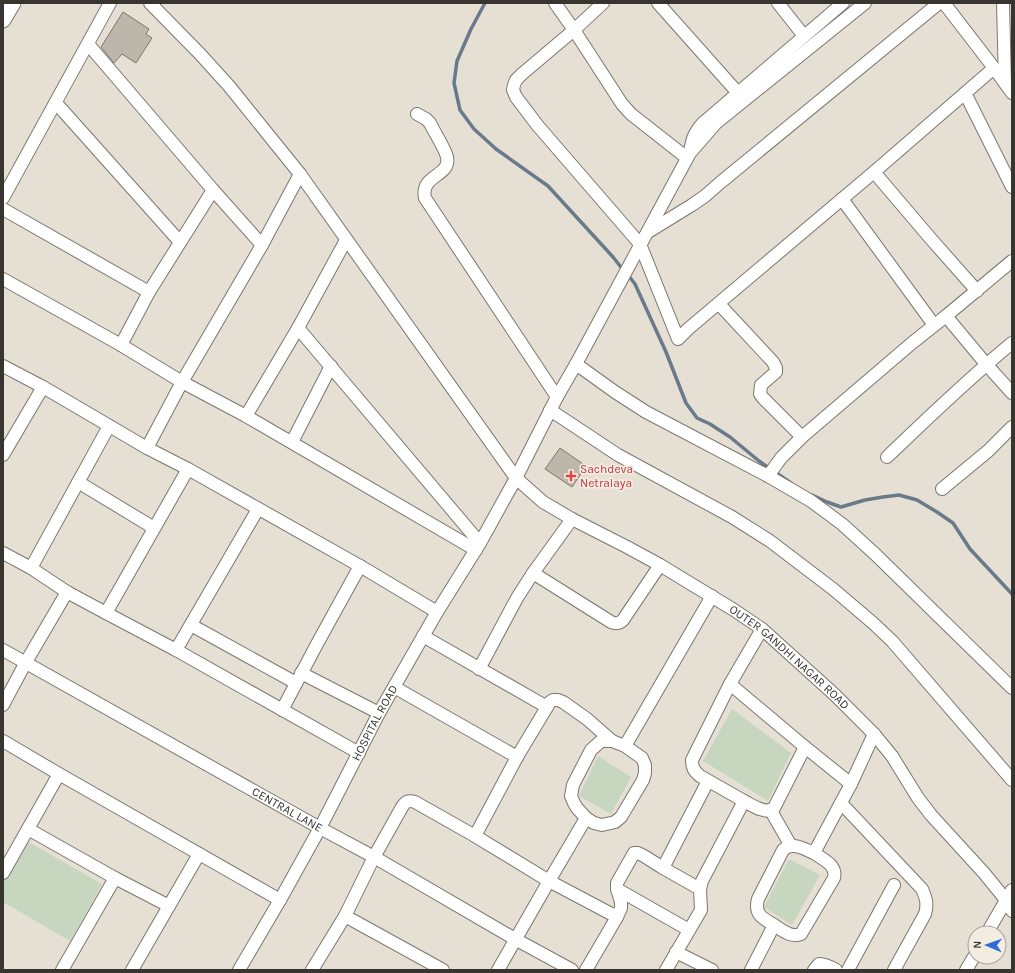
<svg xmlns="http://www.w3.org/2000/svg" width="1015" height="973" font-family="Karla,sans-serif">
	<style>
		.green { fill: #c7d7bf }
		.lines { fill: none; stroke-linecap: round; stroke-linejoin: round }
		.stream { stroke: #697a8a; stroke-width: 3.5 }
		.building { fill: #bcb6ab; stroke: #7c766c }
		.minor-casing { stroke: #7c766c; stroke-width: 14 }
		.major-casing { stroke: #7c766c; stroke-width: 17 }
		.minor { stroke: #fff; stroke-width: 12 }
		.major { stroke: #fff; stroke-width: 15 }
		.health-dot { fill: #e0444e; stroke: #f3ece1; stroke-width: 1.5 }
		.labels { text-anchor: middle; dominant-baseline: central; stroke-width: 3.5; stroke-linejoin: round; paint-order: stroke }
		.health-label { font-size: 12px; fill: #be3a42; stroke: #f3ece1; text-anchor: start }
		.street-label { font-size: 12px; fill: #383531; stroke: #f3ece1 }
	</style>
	<rect width="100%" height="100%" fill="#e6dfd4"/>
	<path class="green" d="M732,709L791,753L768,801L703,761Z
		M598,756L631,777L611,814L579,796Z
		M25,840L102,884L70,941L3,902V879Z
		M789,859L820,875L792,925L764,907Z"/>
	<g class="lines">
		<path class="stream" d="M485,3L471,29L457,61L454,83L460,110L474,129L496,149L548,186L613,257L624,271
			M628,275L635,284L666,352L686,403L697,418L710,424L730,437L759,461L791,483
			M812,495L827,502L841,507L865,500L883,497L899,495L917,500L937,512L953,523L970,549L1012,594"/>
	</g>
	<path class="building" d="M123,12L149,29L146,34L152,38L136,63L122,54L114,63L101,47Z
		M560,448L586,466L572,487L545,469Z"/>
	<g class="lines">
		<g class="minor-casing">
			<g id="minor">
				<path id="s1" d="M150,3L200,54L229,86L300,174L516,478L543,502L572,519L627,547L660,565L734,610L762,629L835,695L874,734L892,756L918,798L931,815L984,873L1006,900L1012,911"/>
				<path d="M555,3L574,30L622,104L631,114L687,158"/>
				<path d="M603,3L574,30L522,74L516,80L514,85L513,90L516,97L538,126L640,244L678,339L688,329L874,172L994,68"/>
				<path d="M658,3L738,93"/>
				<path d="M778,3L804,36"/>
				<path d="M944,3L994,68L1012,93"/>
				<path d="M1003,3L1005,83"/>
				<path d="M88,44L213,190"/>
				<path d="M965,93L1012,187"/>
				<path d="M56,103L180,242"/>
				<path d="M417,114L426,119L430,123C434,132 445,148 447,157C451,177 420,174 425,198L557,397"/>
				<path d="M690,152C692,139 694,133 703,123L843,3"/>
				<path d="M874,172L931,239L977,291"/>
				<path d="M3,198L110,3"/>
				<path d="M842,199L934,325"/>
				<path d="M3,209L149,292L213,190L262,245L300,174"/>
				<path d="M648,232L692,205L705,196L721,182L939,3"/>
				<path d="M3,279L121,345L182,382L246,416L476,550"/>
				<path d="M719,304L773,362L776,368V372L761,385L760,394L763,398L802,437"/>
				<path d="M946,316L986,364L1012,393"/>
				<path d="M298,328L346,240"/>
				<path d="M121,345L149,292"/>
				<path d="M576,364L615,392L646,412L768,476L811,501L842,524L875,554L1012,688"/>
				<path d="M3,366L43,387L147,448L188,469L360,566L437,612"/>
				<path d="M550,410L618,455L732,517L770,541L833,589L873,623L892,641L1012,780"/>
				<path d="M246,416L298,328L480,543"/>
				<path d="M292,442L331,366"/>
				<path d="M147,448L182,382L262,245"/>
				<path d="M3,455L43,387"/>
				<path d="M887,457C928,418 968,379 1012,343"/>
				<path d="M768,476L781,458L802,437L912,343L946,316L1012,261"/>
				<path d="M78,482L154,528"/>
				<path d="M942,489L988,451L1012,427"/>
				<path d="M3,553L31,568L67,592L106,613L188,469"/>
				<path d="M31,568L109,426"/>
				<path d="M533,573L611,622C616,624 619,624 623,620L660,565"/>
				<path d="M106,613L176,650L359,753"/>
				<path d="M191,625L296,683"/>
				<path d="M423,636L547,707"/>
				<path id="s2" d="M3,650L320,828L374,857L515,939L572,970"/>
				<path d="M176,650L258,509"/>
				<path d="M479,669L517,598L533,573L572,519"/>
				<path d="M301,673L379,713"/>
				<path d="M730,684L805,747L851,784"/>
				<path d="M394,687L517,757"/>
				<path d="M3,705L26,662L67,592"/>
				<path d="M282,710L317,644L360,566"/>
				<path d="M3,741L59,774L280,900"/>
				<path d="M601,741H612L625,746L642,758L645,765V773L643,780L621,817L615,822L602,825L594,823L586,818L577,808L574,803L571,796L573,785L591,750Z"/>
				<path d="M625,746L712,596"/>
				<path d="M744,801C752,805 765,815 774,808L805,747"/>
				<path d="M841,803L922,889C926,898 928,904 925,914L894,970"/>
				<path d="M771,811L791,846"/>
				<path d="M28,829L115,878L169,906"/>
				<path d="M475,836L517,757L550,702L553,700H558L563,702L587,719L612,741"/>
				<path d="M663,868L708,781"/>
				<path d="M3,873L59,774"/>
				<path d="M617,889L689,930"/>
				<path d="M345,916L443,970"/>
				<path d="M774,925C762,918 754,914 758,899L783,850C792,841 804,849 814,853"/>
				<path d="M987,933L1012,890"/>
				<path d="M676,952L712,970"/>
				<path d="M62,970L115,878"/>
				<path d="M132,970L199,854"/>
				<path id="s3" d="M239,970L280,900L320,828L379,713L437,612L480,543L516,478L557,397L576,364L690,153L716,123L865,3"/>
				<path d="M312,970L345,916L374,857L402,807C406,801 408,800 415,802L475,836L549,881L617,917"/>
				<path d="M498,970L549,881L586,818"/>
				<path d="M586,970L617,917L621,908V902L617,889V883L634,853H638L644,856L663,868L700,889"/>
				<path d="M666,970L701,910L700,889L702,881L744,801L700,776C694,771 692,768 692,760L730,684L762,629"/>
				<path d="M751,970L774,925C782,930 791,938 801,934L834,878C837,865 824,860 814,853L851,784L874,734"/>
				<path d="M814,970L819,964C826,964 831,967 836,970"/>
				<path d="M848,970L849,968L894,885"/>
				<path d="M966,970L975,955"/>
			</g>
		</g>
		<g class="major-casing">
			<path id="major" d="M3,20L13,3"/>
		</g>
		<use href="#minor" class="minor"/>
		<use href="#major" class="major"/>
	</g>
	<path class="health-dot" d="M569 470h4v4h4v4h-4v4h-4v-4h-4v-4h4z"/>
	<g class="labels">
		<g class="health-label">
			<text x="580" y="469">Sachdeva<tspan x="580" dy="14">Netralaya</tspan></text>
		</g>
		<g class="street-label">
			<text stroke="none"><textPath href="#s1" startOffset="929">OUTER GANDHI NAGAR ROAD</textPath></text>
			<text stroke="none"><textPath href="#s3" startOffset="282">HOSPITAL ROAD</textPath></text>
			<text stroke="none"><textPath href="#s2" startOffset="326">CENTRAL LANE</textPath></text>
		</g>
	</g>
	<rect width="1015" height="973" fill="none" stroke="#383531" stroke-width="8"/>
	<g transform="translate(987 945) rotate(272)"><circle r="19" fill="#f3ece1" stroke="#a8a39b"/>
	<path d="M0-3L7 15L0 10L-7 15Z" fill="#2f6cda"/>
	<text y="-6" font-size="11" font-weight="bold" text-anchor="middle" fill="#383531">N</text>
	</g>
</svg>
